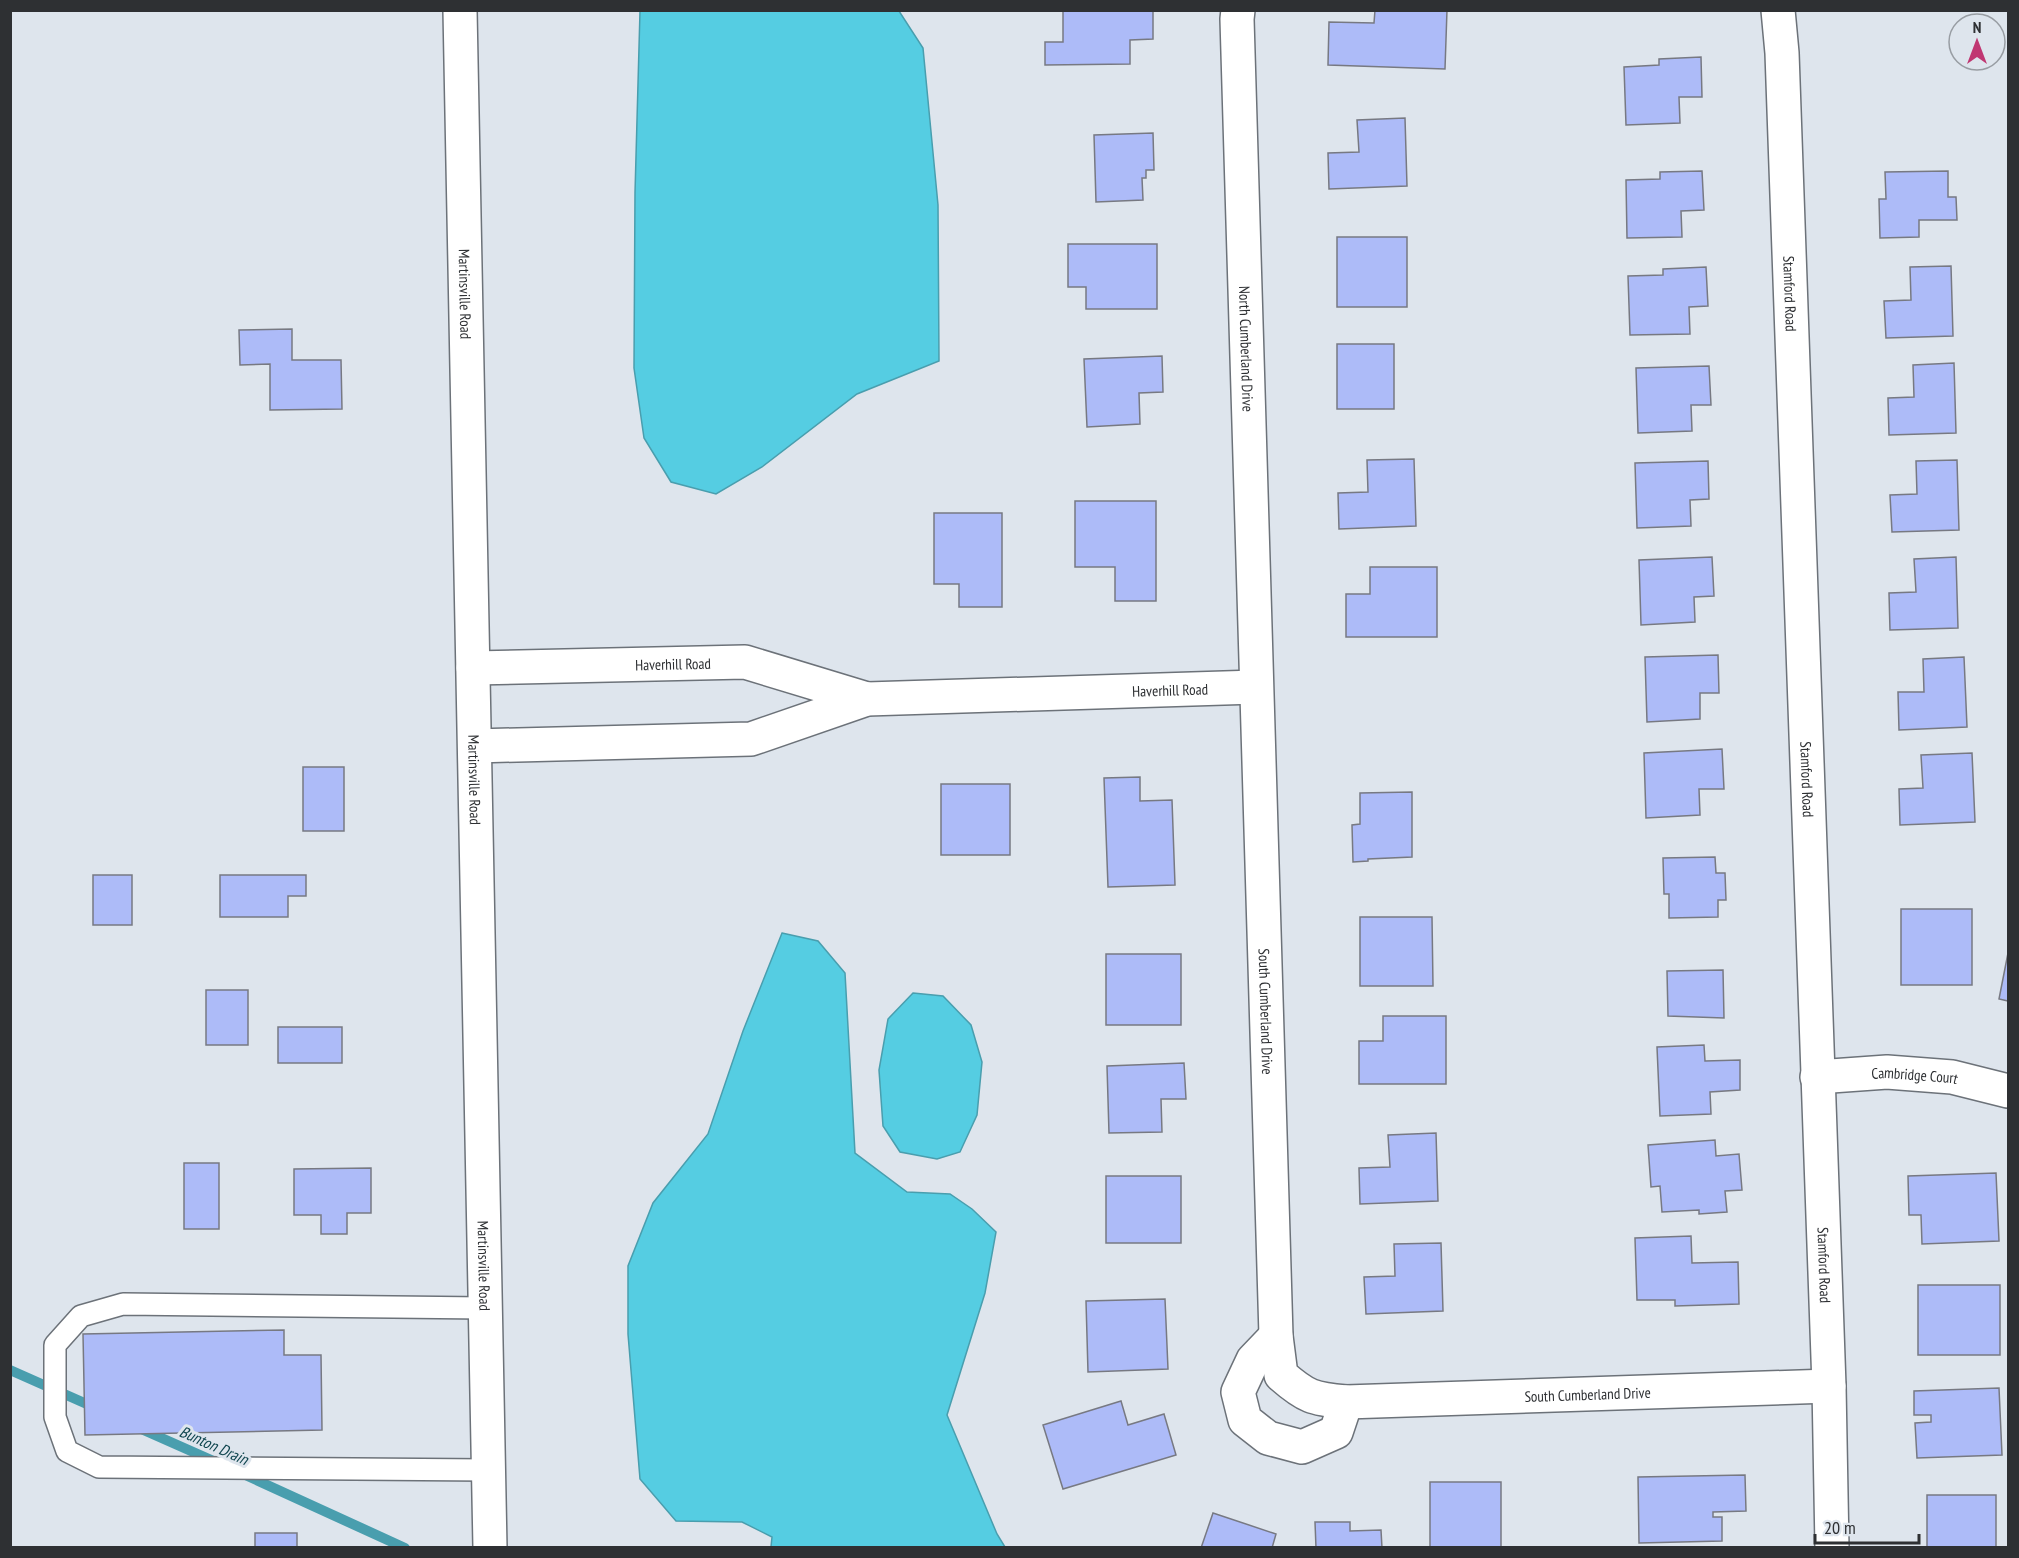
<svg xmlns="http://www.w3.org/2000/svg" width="2019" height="1558" font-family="'PT Sans Narrow',sans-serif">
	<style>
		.water { fill: #55cde2; stroke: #499eae; stroke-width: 1.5 }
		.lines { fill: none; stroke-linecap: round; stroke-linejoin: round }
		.stream { stroke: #499eae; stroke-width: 10 }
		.building { fill: #adbbf8; stroke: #777982; stroke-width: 1.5 }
		.service-casing { stroke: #6c7279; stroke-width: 24 }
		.minor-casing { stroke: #6c7279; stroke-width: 36 }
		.service { stroke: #fff; stroke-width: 21 }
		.minor { stroke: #fff; stroke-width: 33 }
		.labels { text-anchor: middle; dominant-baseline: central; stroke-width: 6; stroke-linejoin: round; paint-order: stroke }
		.street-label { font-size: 15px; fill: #2e3033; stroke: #dee5ed }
		.water-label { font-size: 16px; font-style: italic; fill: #0f454e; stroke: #dee5ed }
	</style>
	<rect width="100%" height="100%" fill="#dee5ed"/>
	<path class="water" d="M640,11H899L923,48L938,205L939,361L857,394L762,467L716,494L671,482L644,438L634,368L635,193Z
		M782,933L818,941L845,973L855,1153L907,1192L950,1194L972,1209L996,1232L985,1293L947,1415L997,1534L1005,1547H771L772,1537L742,1522L676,1521L640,1479L628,1334V1266L653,1203L708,1134L743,1031Z
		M913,993L943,996L971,1025L982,1062L977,1115L960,1152L937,1159L900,1152L883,1126L879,1070L888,1019Z"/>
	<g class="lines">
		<path class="stream" d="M10,1370L98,1409
			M139,1428L218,1463
			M241,1473L405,1548"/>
	</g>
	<path class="building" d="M1063,10H1153V39L1130,40V64L1045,65V42H1063Z
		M1375,10H1447L1445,69L1328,65L1329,22L1374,23Z
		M1701,57L1702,97H1679L1680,123L1626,125L1624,67L1659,65V59Z
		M1405,118L1407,186L1329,189L1328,153L1359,152L1357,120Z
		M1153,133L1154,170H1146V178H1142L1143,200L1096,202L1094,135Z
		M1702,171L1704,210L1681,211L1682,237L1627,238L1626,180L1660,179V172Z
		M1948,171V197H1956L1957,220H1919V237L1880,238L1879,199H1886L1885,172Z
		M1337,237H1407V307H1337Z
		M1068,244H1157V309H1086V287H1068Z
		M1951,266L1953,336L1886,338L1884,301L1911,300L1910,267Z
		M1706,267L1708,306L1689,307L1690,334L1630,335L1628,276L1663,275V269Z
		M292,329V360H341L342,409L270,410V364L240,365L239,330Z
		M1337,344H1394V409H1337Z
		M1162,356L1163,392L1139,393L1140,424L1087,427L1084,359Z
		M1954,363L1956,433L1889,435L1888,398L1914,397L1913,365Z
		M1709,366L1711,405H1691L1692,431L1638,433L1636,368Z
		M1414,459L1416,526L1339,529L1338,493L1368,492L1367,460Z
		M1957,460L1959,530L1892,532L1890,495L1917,494L1916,461Z
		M1708,461L1709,499L1690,500L1691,526L1637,528L1635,463Z
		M1075,501H1156V601H1115V567H1075Z
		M934,513H1002V607H959V584H934Z
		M1712,557L1714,596L1694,597L1695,622L1641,625L1639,560Z
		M1956,557L1958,628L1890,630L1889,593L1916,592L1914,559Z
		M1370,567H1437V637H1346V594H1370Z
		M1718,655L1719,693H1700V719L1647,722L1645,657Z
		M1964,657L1967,727L1899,730L1898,692H1924L1923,659Z
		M1722,749L1724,789H1699L1700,815L1646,818L1644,753Z
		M1972,753L1975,822L1900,825L1899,789L1923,788L1921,755Z
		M303,767H344V831H303Z
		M1140,777V801L1172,800L1175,885L1108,887L1104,778Z
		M941,784H1010V855H941Z
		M1412,792V857L1368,859V861L1353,862L1352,825L1360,824V793Z
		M1715,857L1716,873H1725L1726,900H1718V917L1669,918V894H1664L1663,858Z
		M93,875H132V925H93Z
		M220,875H306V896H288V917H220Z
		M1901,909H1972V985H1901Z
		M1360,917H1432L1433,986H1360Z
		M2008,953V1001L1999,999Z
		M1106,954H1181V1025H1106Z
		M1723,970L1724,1018L1668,1016L1667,971Z
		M206,990H248V1045H206Z
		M1383,1016H1446V1084H1359V1041H1383Z
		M278,1027H342V1063H278Z
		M1704,1045L1705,1061L1740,1060V1090L1710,1092L1711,1114L1660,1116L1657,1047Z
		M1184,1063L1186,1099H1161L1162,1132L1109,1133L1107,1066Z
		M1436,1133L1438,1201L1360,1204L1359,1168L1390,1167L1388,1135Z
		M1715,1140L1716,1156L1739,1154L1742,1190L1725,1191L1727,1212L1699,1214V1210L1662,1212L1660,1186L1651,1187L1648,1145Z
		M184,1163H219V1229H184Z
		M371,1168V1213H347V1234H321V1215H294V1169Z
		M1996,1173L1999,1241L1922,1244L1921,1215H1909L1908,1176Z
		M1106,1176H1181V1243H1106Z
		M1691,1236L1692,1263L1738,1262L1739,1304L1675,1306V1300H1637L1635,1238Z
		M1441,1243L1443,1311L1366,1314L1364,1277L1395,1276L1394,1244Z
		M1918,1285H2000V1355H1918Z
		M1165,1299L1168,1369L1088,1372L1086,1301Z
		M284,1330V1355H321L322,1430L85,1435L83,1334Z
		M1999,1388L2002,1455L1917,1458L1915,1423L1931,1422V1415H1914V1391Z
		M1121,1401L1128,1425L1164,1414L1176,1455L1063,1489L1043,1425Z
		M1745,1475L1746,1511L1713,1512V1517H1722V1541L1639,1543L1638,1477Z
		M1430,1482H1501V1548H1430Z
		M1927,1495H1996V1548H1927Z
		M1213,1513L1276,1534L1272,1548H1201Z
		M1315,1522H1350V1531L1381,1530L1382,1548H1316Z
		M255,1533H297V1548H255Z"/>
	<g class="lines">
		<g class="service-casing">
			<path id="service" d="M485,1308L123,1304L81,1316L55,1345V1417L67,1451L99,1467L488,1470"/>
		</g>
		<g class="minor-casing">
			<g id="minor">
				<path id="s1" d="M460,10L490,1548"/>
				<path id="s2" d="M1238,10L1237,19L1276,1336L1281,1375C1306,1397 1313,1399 1346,1402L1829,1386"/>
				<path id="s3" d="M1778,10L1782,53L1829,1386L1832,1548"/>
				<path id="s4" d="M473,668L745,662L867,699"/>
				<path id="s5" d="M475,746L751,739L867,699L1256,687"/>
				<path id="s6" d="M1817,1077L1887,1072L1952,1077L2008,1091"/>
				<path d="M1276,1336L1253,1360L1238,1392L1245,1420L1268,1438L1302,1447L1336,1432L1346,1402"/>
			</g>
		</g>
		<use href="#service" class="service"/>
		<use href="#minor" class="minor"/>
	</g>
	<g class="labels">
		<g class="street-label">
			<text stroke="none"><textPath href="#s1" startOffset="284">Martinsville Road</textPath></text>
			<text stroke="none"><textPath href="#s3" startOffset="284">Stamford Road</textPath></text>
			<text stroke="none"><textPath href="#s2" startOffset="339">North Cumberland Drive</textPath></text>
			<text stroke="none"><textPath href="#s4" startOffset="200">Haverhill Road</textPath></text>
			<text stroke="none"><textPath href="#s5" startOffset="702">Haverhill Road</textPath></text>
			<text stroke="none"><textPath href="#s1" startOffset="770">Martinsville Road</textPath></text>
			<text stroke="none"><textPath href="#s3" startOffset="770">Stamford Road</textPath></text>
			<text stroke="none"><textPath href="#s2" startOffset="1002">South Cumberland Drive</textPath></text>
			<text stroke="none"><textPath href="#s6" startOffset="98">Cambridge Court</textPath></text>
			<text stroke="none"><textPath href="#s1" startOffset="1256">Martinsville Road</textPath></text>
			<text stroke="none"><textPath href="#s3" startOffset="1256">Stamford Road</textPath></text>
			<text stroke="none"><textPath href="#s2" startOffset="1680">South Cumberland Drive</textPath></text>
		</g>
		<g class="water-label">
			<text transform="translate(214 1445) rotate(24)">Bunton Drain</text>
		</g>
	</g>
	<rect width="2019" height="1558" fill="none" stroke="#2e3033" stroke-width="24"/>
	<g transform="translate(1977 42)"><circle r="28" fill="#dee5ed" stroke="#989da3" stroke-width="1.5"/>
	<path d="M0-4.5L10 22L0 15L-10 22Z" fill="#c03772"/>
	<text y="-9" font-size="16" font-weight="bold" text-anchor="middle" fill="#2e3033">N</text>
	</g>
	<path d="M1815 1534v9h104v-9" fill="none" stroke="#2e3033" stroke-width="3"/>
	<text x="1824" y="1534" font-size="18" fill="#2e3033" stroke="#dee5ed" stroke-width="4.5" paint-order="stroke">20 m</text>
</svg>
